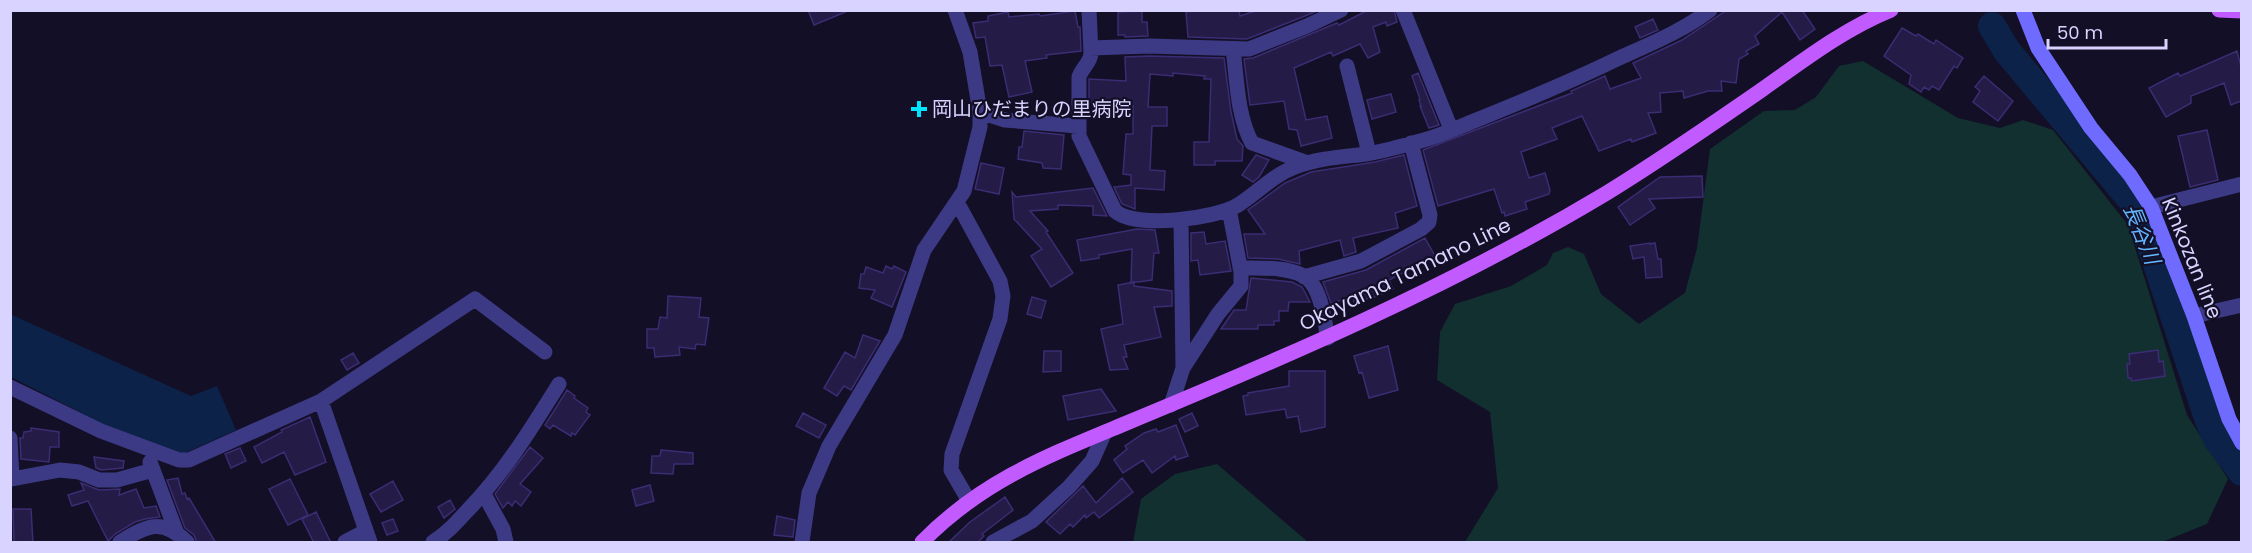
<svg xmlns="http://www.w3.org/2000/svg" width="2252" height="553" font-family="Poppins,'Noto Sans JP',sans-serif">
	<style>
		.green { fill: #12302f }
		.water { fill: #0c2248 }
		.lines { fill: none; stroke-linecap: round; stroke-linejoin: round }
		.river { stroke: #0c2248; stroke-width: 28 }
		.building { fill: #241b47; stroke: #3b2d73; stroke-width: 1.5 }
		.street { stroke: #3d3a85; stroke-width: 15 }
		.secondary { stroke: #6f6bff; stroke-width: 15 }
		.primary { stroke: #c25bff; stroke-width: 15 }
		.poi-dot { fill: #00e5ff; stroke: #130f26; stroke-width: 2 }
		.labels { text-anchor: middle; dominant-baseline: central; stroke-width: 4.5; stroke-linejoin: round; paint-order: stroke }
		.poi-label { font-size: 20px; fill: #d9d4ff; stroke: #130f26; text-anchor: start }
		.street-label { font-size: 20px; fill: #d9d4ff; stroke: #130f26 }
		.water-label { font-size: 21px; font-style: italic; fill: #62b6ff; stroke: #130f26 }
	</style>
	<rect width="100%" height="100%" fill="#130f26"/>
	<path class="green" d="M1863,61L1958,118L2000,128L2023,120L2053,130L2128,225L2187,415L2228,479L2207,524L2162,542H1465L1498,488L1490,412L1437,380L1440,332L1455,304L1511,286L1547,265L1553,253L1568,247L1584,254L1601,294L1639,324L1685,293L1697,248L1710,149L1764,111L1795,110L1816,97L1839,66Z
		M1217,464L1308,542H1133L1141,499L1175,474Z"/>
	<path class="water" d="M10,314L191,396L217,386L236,430L183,454L103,424L11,377Z"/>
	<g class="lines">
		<path class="river" d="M1992,26L2007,51L2134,203L2153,252L2209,421L2217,439L2242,472"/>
	</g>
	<path class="building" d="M808,10H847L848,11L814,25Z
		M1196,10H1239L1240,16L1258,10L1315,12L1247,39L1188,37L1186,12Z
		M1368,10H1394L1397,22L1387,26L1386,22L1373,27L1380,52L1368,58L1360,44L1333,56L1331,52L1294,68L1306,120L1327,116L1332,138L1301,146L1297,130L1289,129L1284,101L1250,105L1244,59L1253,58L1337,23L1339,25Z
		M1727,10H1802L1815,29L1800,40L1782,12L1755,36L1759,44L1746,51L1748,54L1739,59L1736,83L1721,81L1722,91H1708L1684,98L1683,91L1660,93L1661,112L1648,113L1656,133L1632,142L1631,139L1599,151L1582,116L1552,128L1557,139L1521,152L1529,178L1545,173L1550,190L1549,194L1525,202L1527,209L1505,216L1504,212L1502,213L1494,189L1438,206L1423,150L1572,93L1571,91L1605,76L1610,89L1641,78L1633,63L1682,40Z
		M1075,11L1078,27H1080L1081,51L1046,55L1047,58L1025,61L1032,92L1009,97L1002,65L990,66L985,37L976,38L973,23L988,21V16L1008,12L1009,17L1039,14L1040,16Z
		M1142,11V22H1147L1148,36L1125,37V35H1118V12Z
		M1653,19L1658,30L1640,38L1635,27Z
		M1902,28L1916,36L1918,34L1934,44L1936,40L1963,58L1957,68L1954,66L1939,90L1932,86L1929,90L1924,87L1921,92L1909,84L1911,75L1884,56Z
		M2237,51L2241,67V101L2231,105L2224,83L2191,96V103L2166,117L2149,88L2178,73L2180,76Z
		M1149,56L1224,58L1231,112L1237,139L1243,146L1242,161H1215V165H1194V142H1209L1211,79H1204L1205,76L1173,73V76L1150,74L1148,107H1167V126H1152L1150,170L1165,171L1164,190L1135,188V209L1122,204L1114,187L1131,185V175L1123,174L1126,134H1133V106L1089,102V79L1126,81L1125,57Z
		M1418,73L1439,125L1429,128L1420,106H1421L1419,100L1420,99L1412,76Z
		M1984,76L2013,101L1998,121L1973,102L1980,91L1975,87Z
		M1391,94L1396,112L1372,119L1367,100Z
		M2207,130L2218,180L2190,187L2178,136Z
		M1024,131L1064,135L1061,169L1043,168L1042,163L1018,159L1019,147H1022Z
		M1256,155L1269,160L1259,177L1253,182L1242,175Z
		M1404,155L1417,206L1395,213L1398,228L1353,238L1356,252L1344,256L1340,240L1299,251L1300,264L1278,259L1248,258L1244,234H1265L1248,210L1285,183L1311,172L1375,162Z
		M981,163L1004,168L999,194L975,189Z
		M1702,176L1703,197L1649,199L1655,208L1630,225L1618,207L1660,177Z
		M1093,188L1107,216L1093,215V206L1058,205V209L1030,211L1048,231L1046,232L1073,273L1051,287L1031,256L1042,249L1014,219L1012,192L1016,197Z
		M1137,229L1155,230L1159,253H1154L1152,280L1131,283L1132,249L1099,255V258L1081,261L1077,240Z
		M1204,232L1206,244L1225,241L1231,271L1200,275L1198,260L1191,261V233Z
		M1425,238L1435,256L1389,280L1393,289L1374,297L1354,302L1353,297L1331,303L1323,282L1366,270Z
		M1650,243V244L1655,243L1658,259H1661L1662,277L1646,278L1644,257L1633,259L1630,246Z
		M886,266L892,269L894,266L906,272L892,307L871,298L875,290L859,288L861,274H864L866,267L883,273Z
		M1251,278L1292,282L1302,287L1310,302H1289L1288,311H1279V321H1274V325H1258V329H1221L1234,310H1246Z
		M1134,282V286L1172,291V306L1154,307L1161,337L1124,345L1127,357H1123L1128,369L1110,370L1101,329L1123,324L1118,285Z
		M668,296L701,298L699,317L709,318L705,345L696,344L695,349L679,347L680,355L655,357L654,348H647V329H658L660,317L667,318Z
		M1032,297L1046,301L1041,318L1027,314Z
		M863,335L880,341L851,390L844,386L837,396L824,388L845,352L855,358Z
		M1388,346L1398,390L1369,398L1362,372L1359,373L1354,356Z
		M2158,350L2159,362L2163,361L2165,376L2132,381L2131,378H2128L2127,364H2130L2129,354Z
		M1044,351H1061V371L1043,372Z
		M353,353L359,363L347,370L341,360Z
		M1289,371H1325V427L1301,432L1298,416L1287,418L1285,409L1246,415L1243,396L1248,395V393L1289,386Z
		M1101,389L1116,411L1068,420L1063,396Z
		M567,390L575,396L574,398L588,408L586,412L590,415L575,435L572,433L571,436L553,425L550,429L545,425Z
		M803,413L826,425L819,438L796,426Z
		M1192,413L1198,426L1185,432L1179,419Z
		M310,417L326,462L295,475L284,452L262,463L254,447L282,432L281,430Z
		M1176,425L1188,456L1176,460L1175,456L1152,473L1143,460L1123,473L1114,460L1127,449L1125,446L1144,433L1156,429L1158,432Z
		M31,428L59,432V447H50L49,462L21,459L20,438H23L24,432L31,431Z
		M530,447L543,458L520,484L531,492L521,506L515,501L512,506L508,502L503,508L495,494Z
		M240,448L246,461L231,468L225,454Z
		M661,450L693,453V464H674L673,474L651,473L652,456H660Z
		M94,457L124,461L123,468L101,470L96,468Z
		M178,478L182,494L185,493L187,499L189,498L216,543H197L194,535L185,528L167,480Z
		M1122,478L1133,492L1099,518L1094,512L1086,518L1085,515L1073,527L1070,524L1060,534L1046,522L1083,486L1096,503Z
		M290,479L308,515L288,525L269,489Z
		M393,481L403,500L381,512L370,494Z
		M81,483L99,490L120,489L119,495L136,489L144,508L156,506L160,517L145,519L135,522L115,534L108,541L88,501L72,506L68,495L84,490Z
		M650,485L654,501L636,506L632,490Z
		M1005,497L1013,510L982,534L984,536L977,543H948L970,522Z
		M450,500L455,509L444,518L438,507Z
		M13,509H31L33,543H14Z
		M316,512L331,543H314L302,519Z
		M777,516L795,520L793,537L774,535Z
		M393,519L398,531L387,535L382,523Z"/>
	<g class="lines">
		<path class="street" d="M1089,10L1091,54C1090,63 1082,68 1079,77V136L1115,211C1136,229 1215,219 1238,205C1257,193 1273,175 1295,167C1318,158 1342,157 1366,154C1386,151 1405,145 1424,140C1443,135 1461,126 1479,119C1526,100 1572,81 1617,59C1648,45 1683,31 1710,10
			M1403,10L1451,129
			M1091,48L1149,46L1249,49L1307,26L1341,10
			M1233,49C1237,79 1237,116 1252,143L1308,163
			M1347,66L1369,153
			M980,112L1005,120L1078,126
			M957,202L1000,281L1003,296L1000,319L952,454L951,470L969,501
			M2151,207L2242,184
			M1240,268C1259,268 1295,266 1309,280C1322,293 1324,321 1328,338
			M1304,277L1361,261L1421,229L1429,222L1430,215L1411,143
			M2194,316L2242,305
			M1183,368L1218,314L1241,286V272L1229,209
			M10,387L101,431L179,460H189L321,401
			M1171,405L1183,368L1181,220
			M10,438L12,479L60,470L79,472L99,480H117L153,470
			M150,462L176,531
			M484,494L503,529L506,542
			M120,542C147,525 162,518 187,542
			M345,542L366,531
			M370,542L321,401L475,299L545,352
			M433,542C446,534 456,523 467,511C504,473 531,429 559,384
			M802,542L809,493L829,446L895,335L924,250L964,191L980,127V112L970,52L955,10
			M993,542L1032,521L1069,487L1092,461L1105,432"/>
		<path class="secondary" d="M2023,10L2038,48L2091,128L2130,175L2151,207L2194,316L2229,419L2242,443"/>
		<path class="primary" d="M2219,10L2242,11
			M922,542C980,483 1042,458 1117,427C1284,358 1450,287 1605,194C1659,161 1711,125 1763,89C1804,60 1844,29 1891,10"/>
	</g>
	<path class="poi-dot" d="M916 100h6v6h6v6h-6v6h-6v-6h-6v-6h6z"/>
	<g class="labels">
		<g class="poi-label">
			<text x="932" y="109">岡山ひだまりの里病院</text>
		</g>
		<g class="street-label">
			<text transform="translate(2192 258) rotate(68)">Kinkozan line</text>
			<text transform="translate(1405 274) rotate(-26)">Okayama Tamano Line</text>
		</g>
		<g class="water-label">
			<text transform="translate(2142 234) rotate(68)">長谷川</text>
		</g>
	</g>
	<rect width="2252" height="553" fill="none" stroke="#d9d4ff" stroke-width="24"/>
	<path d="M2048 39v9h118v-9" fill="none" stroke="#d9d4ff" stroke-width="3"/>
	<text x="2057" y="39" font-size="18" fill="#d9d4ff" stroke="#130f26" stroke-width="4.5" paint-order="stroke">50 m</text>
</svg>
